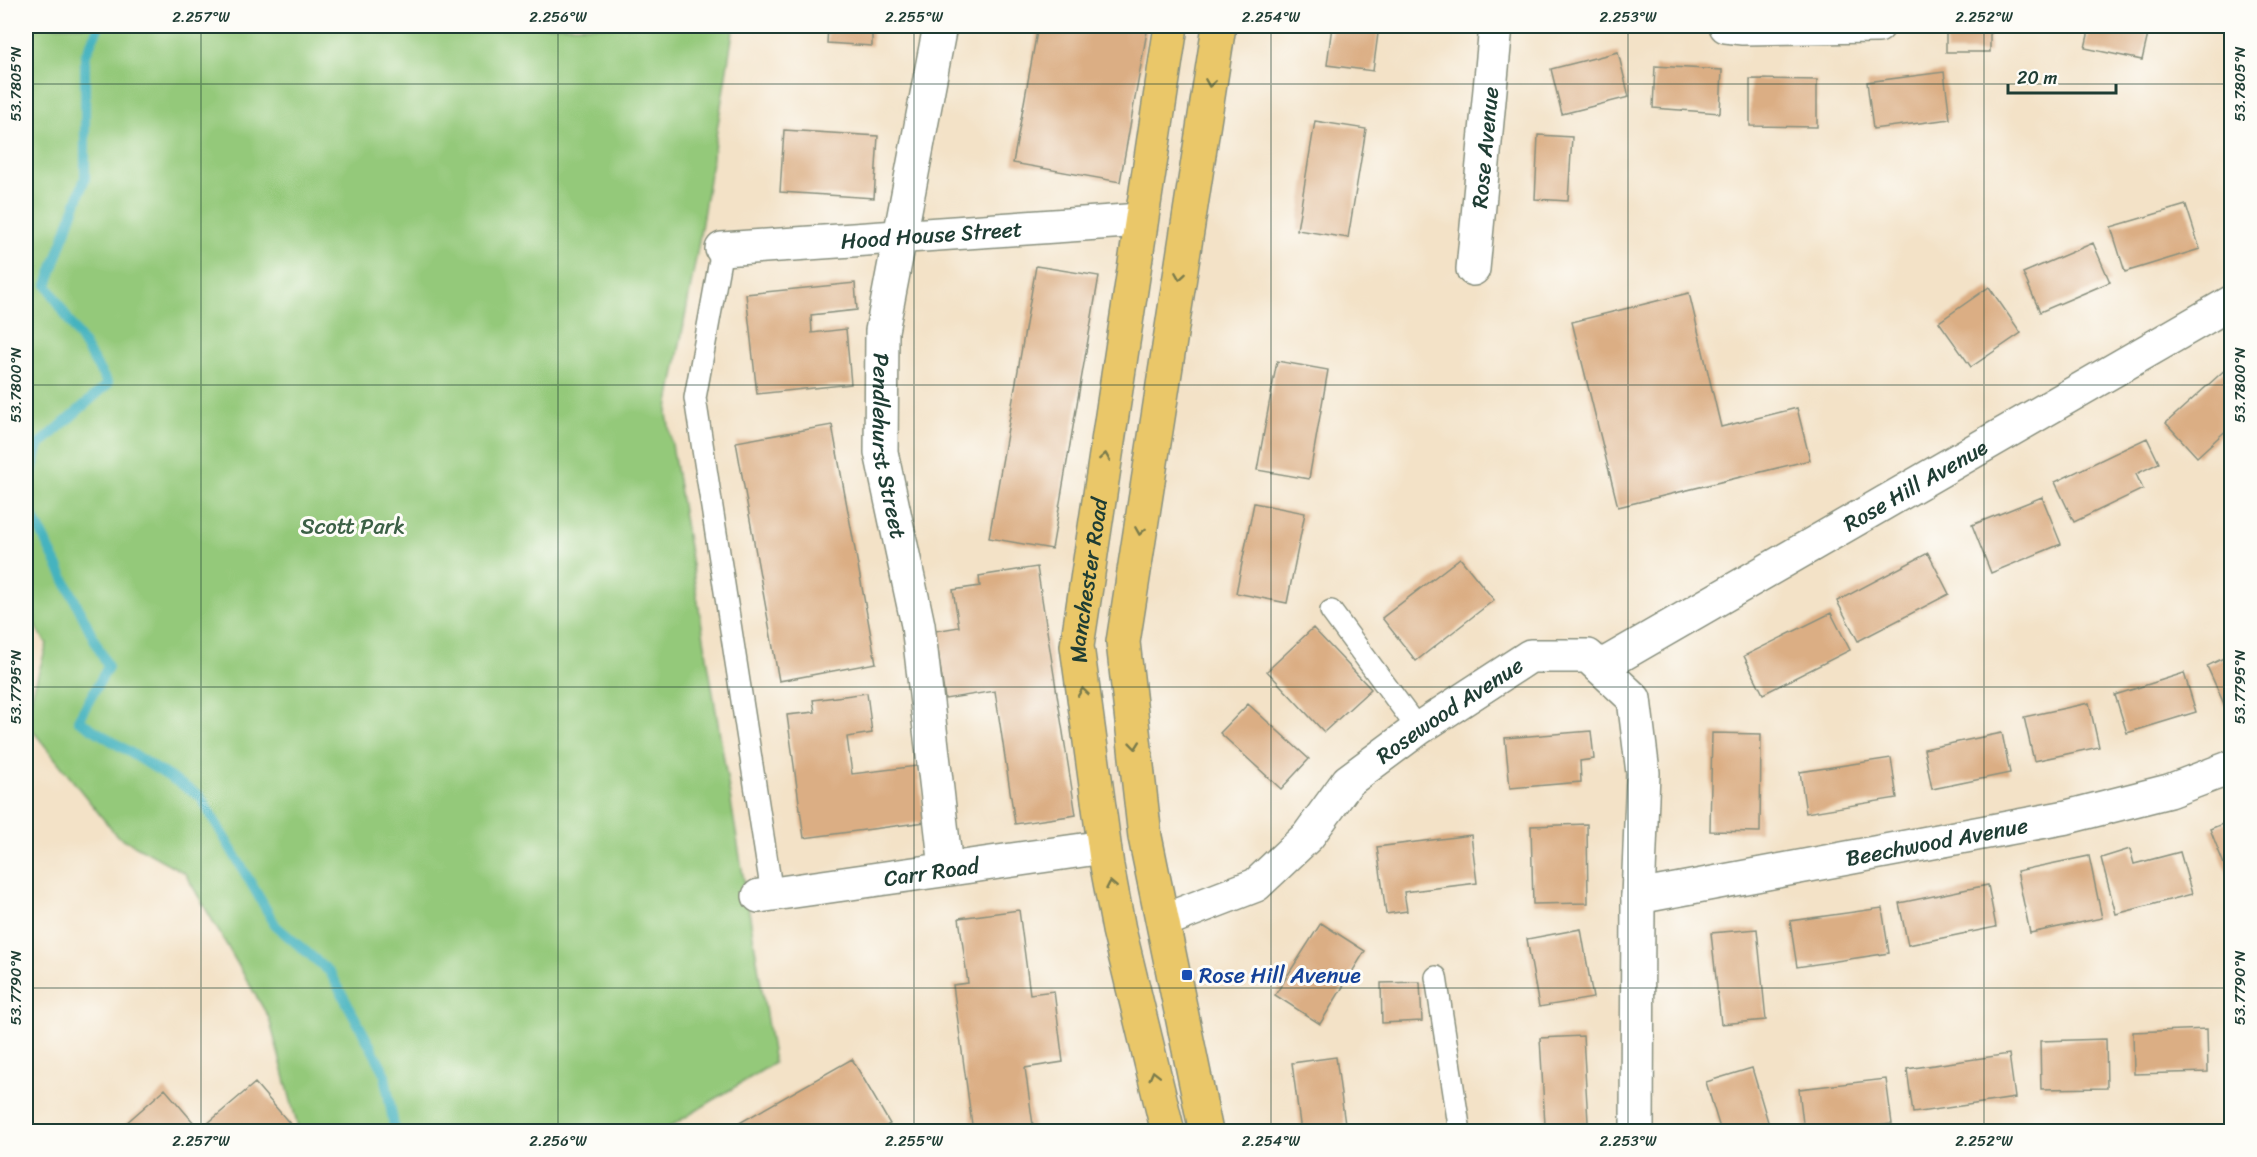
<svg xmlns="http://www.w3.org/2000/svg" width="2257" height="1157" font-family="Sriracha,sans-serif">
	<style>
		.green { fill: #94c97a; stroke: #5a8357; stroke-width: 1.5 }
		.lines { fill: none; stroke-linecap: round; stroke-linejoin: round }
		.stream { stroke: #44b3bf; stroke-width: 10 }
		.building { fill: #dbae84 }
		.service-casing { stroke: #89907e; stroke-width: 24 }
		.minor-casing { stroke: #89907e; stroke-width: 36 }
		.primary-casing { stroke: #89907e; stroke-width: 36 }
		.service { stroke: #fff; stroke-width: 21 }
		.minor { stroke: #fff; stroke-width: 33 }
		.primary { stroke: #eac769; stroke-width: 33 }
		.oneway { stroke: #7a7b4c }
		.ticks { fill: none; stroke: #1f3d34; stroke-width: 1.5; stroke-opacity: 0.45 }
		.transit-dot { fill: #1a4fb4; stroke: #fdfcf7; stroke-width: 2 }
		.labels { text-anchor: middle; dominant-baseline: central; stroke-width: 6; stroke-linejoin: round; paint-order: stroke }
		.street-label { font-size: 22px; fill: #1f3d34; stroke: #fdfcf7 }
		.park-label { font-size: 22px; fill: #3c6046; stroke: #fdfcf7 }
		.transit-label { font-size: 22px; fill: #164399; stroke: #fdfcf7; text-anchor: start }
		.neatline { fill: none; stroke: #1f3d34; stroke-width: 2 }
		.ticks-label { font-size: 15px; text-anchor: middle; fill: #1f3d34 }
	</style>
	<rect width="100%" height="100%" fill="#fdfcf7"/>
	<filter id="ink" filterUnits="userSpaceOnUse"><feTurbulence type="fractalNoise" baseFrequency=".0167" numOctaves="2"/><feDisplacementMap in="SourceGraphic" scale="12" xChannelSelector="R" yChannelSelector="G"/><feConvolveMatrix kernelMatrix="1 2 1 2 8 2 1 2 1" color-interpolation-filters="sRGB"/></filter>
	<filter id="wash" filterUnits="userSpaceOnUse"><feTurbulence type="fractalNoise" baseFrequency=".008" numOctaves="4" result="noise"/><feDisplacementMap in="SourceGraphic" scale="24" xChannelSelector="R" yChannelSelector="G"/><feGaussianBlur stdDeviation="1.35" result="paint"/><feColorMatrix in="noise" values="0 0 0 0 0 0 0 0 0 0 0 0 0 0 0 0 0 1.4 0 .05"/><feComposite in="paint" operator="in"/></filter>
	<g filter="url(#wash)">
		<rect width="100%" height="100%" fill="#f3e2c7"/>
		<path class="green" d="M26,26H734L698,247L667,414L774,1063L663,1131H299L269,1018L185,873L116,835L26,722V715L47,644L26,612Z"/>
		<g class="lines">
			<path class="stream" d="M26,493L39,445L108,384L47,285L85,178V56L99,26
				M26,502L108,667L78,720L200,796L276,926L330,972L384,1071L395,1132"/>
		</g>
		<g id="blocks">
			<path class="building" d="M828,26H872V46L827,43Z
				M1038,26H1148L1120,182L1013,163Z
				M1332,26H1379L1373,71L1327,65Z
				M1946,26H1990V52H1946Z
				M2090,26H2150L2142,60L2085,48Z
				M1618,52L1629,97L1562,114L1551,69Z
				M1655,66L1722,70L1720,113L1653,108Z
				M1944,72L1950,119L1873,129L1867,82Z
				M1750,79L1817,80V127L1750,126Z
				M1315,121L1366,129L1348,238L1297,230Z
				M784,130L878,136L874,198L780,192Z
				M1538,135L1572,137L1568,201L1535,199Z
				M2186,205L2200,249L2125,272L2111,227Z
				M2093,243L2110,282L2040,312L2023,273Z
				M1036,266L1099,276L1052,549L989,538Z
				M855,283L857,310L811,315L812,333L846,329L851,384L757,394L746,294Z
				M1989,287L2021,333L1971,367L1939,322Z
				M1689,293L1721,427L1797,408L1810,460L1618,507L1572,322Z
				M1277,361L1328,370L1309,479L1257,470Z
				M2228,367L2232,371V425L2197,457L2166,423Z
				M832,425L876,663L779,681L736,442Z
				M2147,438L2159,463L2136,474L2143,489L2074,522L2055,482Z
				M2042,497L2061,544L1991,573L1972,525Z
				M1254,503L1305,513L1287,603L1236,593Z
				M1928,553L1949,594L1858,641L1837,601Z
				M1460,558L1494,600L1416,661L1382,618Z
				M1037,567L1076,815L1015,824L995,691L945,699L935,631L959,627L953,590L980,586L979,576Z
				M1831,613L1850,650L1763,694L1744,656Z
				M1313,628L1371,689L1324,732L1267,671Z
				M2232,654V703L2225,706L2207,666Z
				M2184,673L2196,712L2127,733L2115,695Z
				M867,693L872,733L847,737L852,774L917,766L925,822L804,838L787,715L815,712L813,700Z
				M2089,703L2099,747L2034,761L2024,717Z
				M1248,704L1309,759L1281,789L1220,733Z
				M1591,731L1594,759L1580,761L1581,782L1510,788L1505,738Z
				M1712,733L1761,734L1760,832L1710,831Z
				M2002,733L2010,773L1932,789L1924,749Z
				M1891,758L1897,798L1806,813L1800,772Z
				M2232,820V882H2231L2210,829Z
				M1587,824L1588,903L1533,904L1531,826Z
				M1471,835L1477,883L1404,892L1407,911L1386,914L1377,847Z
				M2130,849L2134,864L2180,852L2192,894L2116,914L2101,858Z
				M2089,856L2102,918L2030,933L2017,871Z
				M1988,885L1996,927L1908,945L1899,903Z
				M1882,908L1889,953L1797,967L1790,921Z
				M1019,910L1030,994L1054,991L1063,1062L1025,1068L1034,1132H973L953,985L968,983L959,918Z
				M1321,923L1365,951L1320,1024L1275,995Z
				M1581,929L1593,998L1539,1007L1527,939Z
				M1757,929L1766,1020L1721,1024L1711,933Z
				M1420,982L1422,1021L1382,1023L1381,983Z
				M2207,1029L2208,1072L2134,1074L2133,1032Z
				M1583,1036L1588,1122L1545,1125L1540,1038Z
				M2106,1039L2107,1088L2041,1089L2040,1041Z
				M2009,1054L2015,1098L1913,1113L1907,1069Z
				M1336,1057L1346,1132H1301L1292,1063Z
				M852,1059L890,1124L876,1132H853L852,1129L847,1132H740L736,1125Z
				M1752,1068L1771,1132H1721L1706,1082Z
				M1886,1079L1892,1124L1825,1132H1804L1799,1089Z
				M255,1083L297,1132H116L165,1089L200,1130Z"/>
		</g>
	</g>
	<g filter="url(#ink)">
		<use href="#blocks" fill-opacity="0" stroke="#89907e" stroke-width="1.5"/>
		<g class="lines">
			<g class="service-casing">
				<path id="service" d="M722,249L695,398L772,894
					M1331,611L1418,729
					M1436,977L1460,1132"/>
			</g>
			<g class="minor-casing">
				<g id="minor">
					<path id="s1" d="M940,26L882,331L881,452L918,625L946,868"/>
					<path d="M1726,26L1743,28L1878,26"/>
					<path id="s2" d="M722,249L1141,220"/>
					<path id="s3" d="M1473,269L1496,26"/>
					<path id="s4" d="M1600,667L2232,302"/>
					<path id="s5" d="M759,896L1104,847"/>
					<path id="s6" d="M1638,897L2067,817L2169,791L2232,767"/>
					<path id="s7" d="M1163,921L1256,885L1308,836L1348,781L1418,729L1530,656H1588L1634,699L1643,773L1638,897L1637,1132"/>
				</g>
			</g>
			<g class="primary-casing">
				<g id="primary">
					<path id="s8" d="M1168,1132L1119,930L1107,866L1077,646L1171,26"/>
					<path d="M1206,1132L1145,837L1123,642L1219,26"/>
				</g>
			</g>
			<use href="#service" class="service"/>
			<use href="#minor" class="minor"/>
			<use href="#primary" class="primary"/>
		</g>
		<defs><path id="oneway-chevron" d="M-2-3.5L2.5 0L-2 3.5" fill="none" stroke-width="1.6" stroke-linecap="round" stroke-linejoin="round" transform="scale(1.5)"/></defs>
		<g class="oneway">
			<use href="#oneway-chevron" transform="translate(1210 83) rotate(99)"/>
			<use href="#oneway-chevron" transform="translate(1180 276) rotate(99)"/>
			<use href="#oneway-chevron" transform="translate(1105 457) rotate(-81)"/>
			<use href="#oneway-chevron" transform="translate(1140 531) rotate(99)"/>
			<use href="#oneway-chevron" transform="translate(1083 692) rotate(-98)"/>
			<use href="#oneway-chevron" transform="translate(1135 745) rotate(84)"/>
			<use href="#oneway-chevron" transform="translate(1111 885) rotate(-101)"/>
			<use href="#oneway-chevron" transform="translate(1154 1075) rotate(-104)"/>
		</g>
	</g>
	<path class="ticks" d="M201,26V1132M558,26V1132M914,26V1132M1271,26V1132M1628,26V1132M1984,26V1132M26,84H2232M26,385H2232M26,687H2232M26,988H2232"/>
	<rect class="transit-dot" x="1181" y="969" width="12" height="12" rx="3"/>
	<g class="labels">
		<g class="street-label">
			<text stroke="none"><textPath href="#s3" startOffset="122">Rose Avenue</textPath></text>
			<text stroke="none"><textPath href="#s2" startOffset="210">Hood House Street</textPath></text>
			<text stroke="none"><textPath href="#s1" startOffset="426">Pendlehurst Street</textPath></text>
			<text stroke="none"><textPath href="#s4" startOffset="364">Rose Hill Avenue</textPath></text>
			<text stroke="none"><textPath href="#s8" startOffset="561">Manchester Road</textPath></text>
			<text stroke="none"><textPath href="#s7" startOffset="363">Rosewood Avenue</textPath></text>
			<text stroke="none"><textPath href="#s6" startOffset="304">Beechwood Avenue</textPath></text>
			<text stroke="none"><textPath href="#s5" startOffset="174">Carr Road</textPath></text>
		</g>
		<g class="park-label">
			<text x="353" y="526">Scott Park</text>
		</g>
		<g class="transit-label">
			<text x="1199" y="975">Rose Hill Avenue</text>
		</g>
	</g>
	<rect width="2257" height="1157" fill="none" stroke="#fdfcf7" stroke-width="66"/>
	<path d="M2008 84v9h108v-9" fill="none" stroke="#1f3d34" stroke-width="3"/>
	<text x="2017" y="84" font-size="18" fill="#1f3d34" stroke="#fdfcf7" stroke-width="4.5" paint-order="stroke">20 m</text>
	<rect x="33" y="33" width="2191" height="1091" class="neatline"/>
	<g class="ticks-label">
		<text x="201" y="22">2.257°W</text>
		<text x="558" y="22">2.256°W</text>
		<text x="914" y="22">2.255°W</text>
		<text x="1271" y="22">2.254°W</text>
		<text x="1628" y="22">2.253°W</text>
		<text x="1984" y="22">2.252°W</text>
		<text transform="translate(16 84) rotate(-90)" y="5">53.7805°N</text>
		<text transform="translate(2240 84) rotate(-90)" y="5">53.7805°N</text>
		<text transform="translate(16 385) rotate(-90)" y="5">53.7800°N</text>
		<text transform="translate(2240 385) rotate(-90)" y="5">53.7800°N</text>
		<text transform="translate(16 687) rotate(-90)" y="5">53.7795°N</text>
		<text transform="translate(2240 687) rotate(-90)" y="5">53.7795°N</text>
		<text transform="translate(16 988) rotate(-90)" y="5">53.7790°N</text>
		<text transform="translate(2240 988) rotate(-90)" y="5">53.7790°N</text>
		<text x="201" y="1146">2.257°W</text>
		<text x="558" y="1146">2.256°W</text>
		<text x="914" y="1146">2.255°W</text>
		<text x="1271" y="1146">2.254°W</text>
		<text x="1628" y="1146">2.253°W</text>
		<text x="1984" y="1146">2.252°W</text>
	</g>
</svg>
